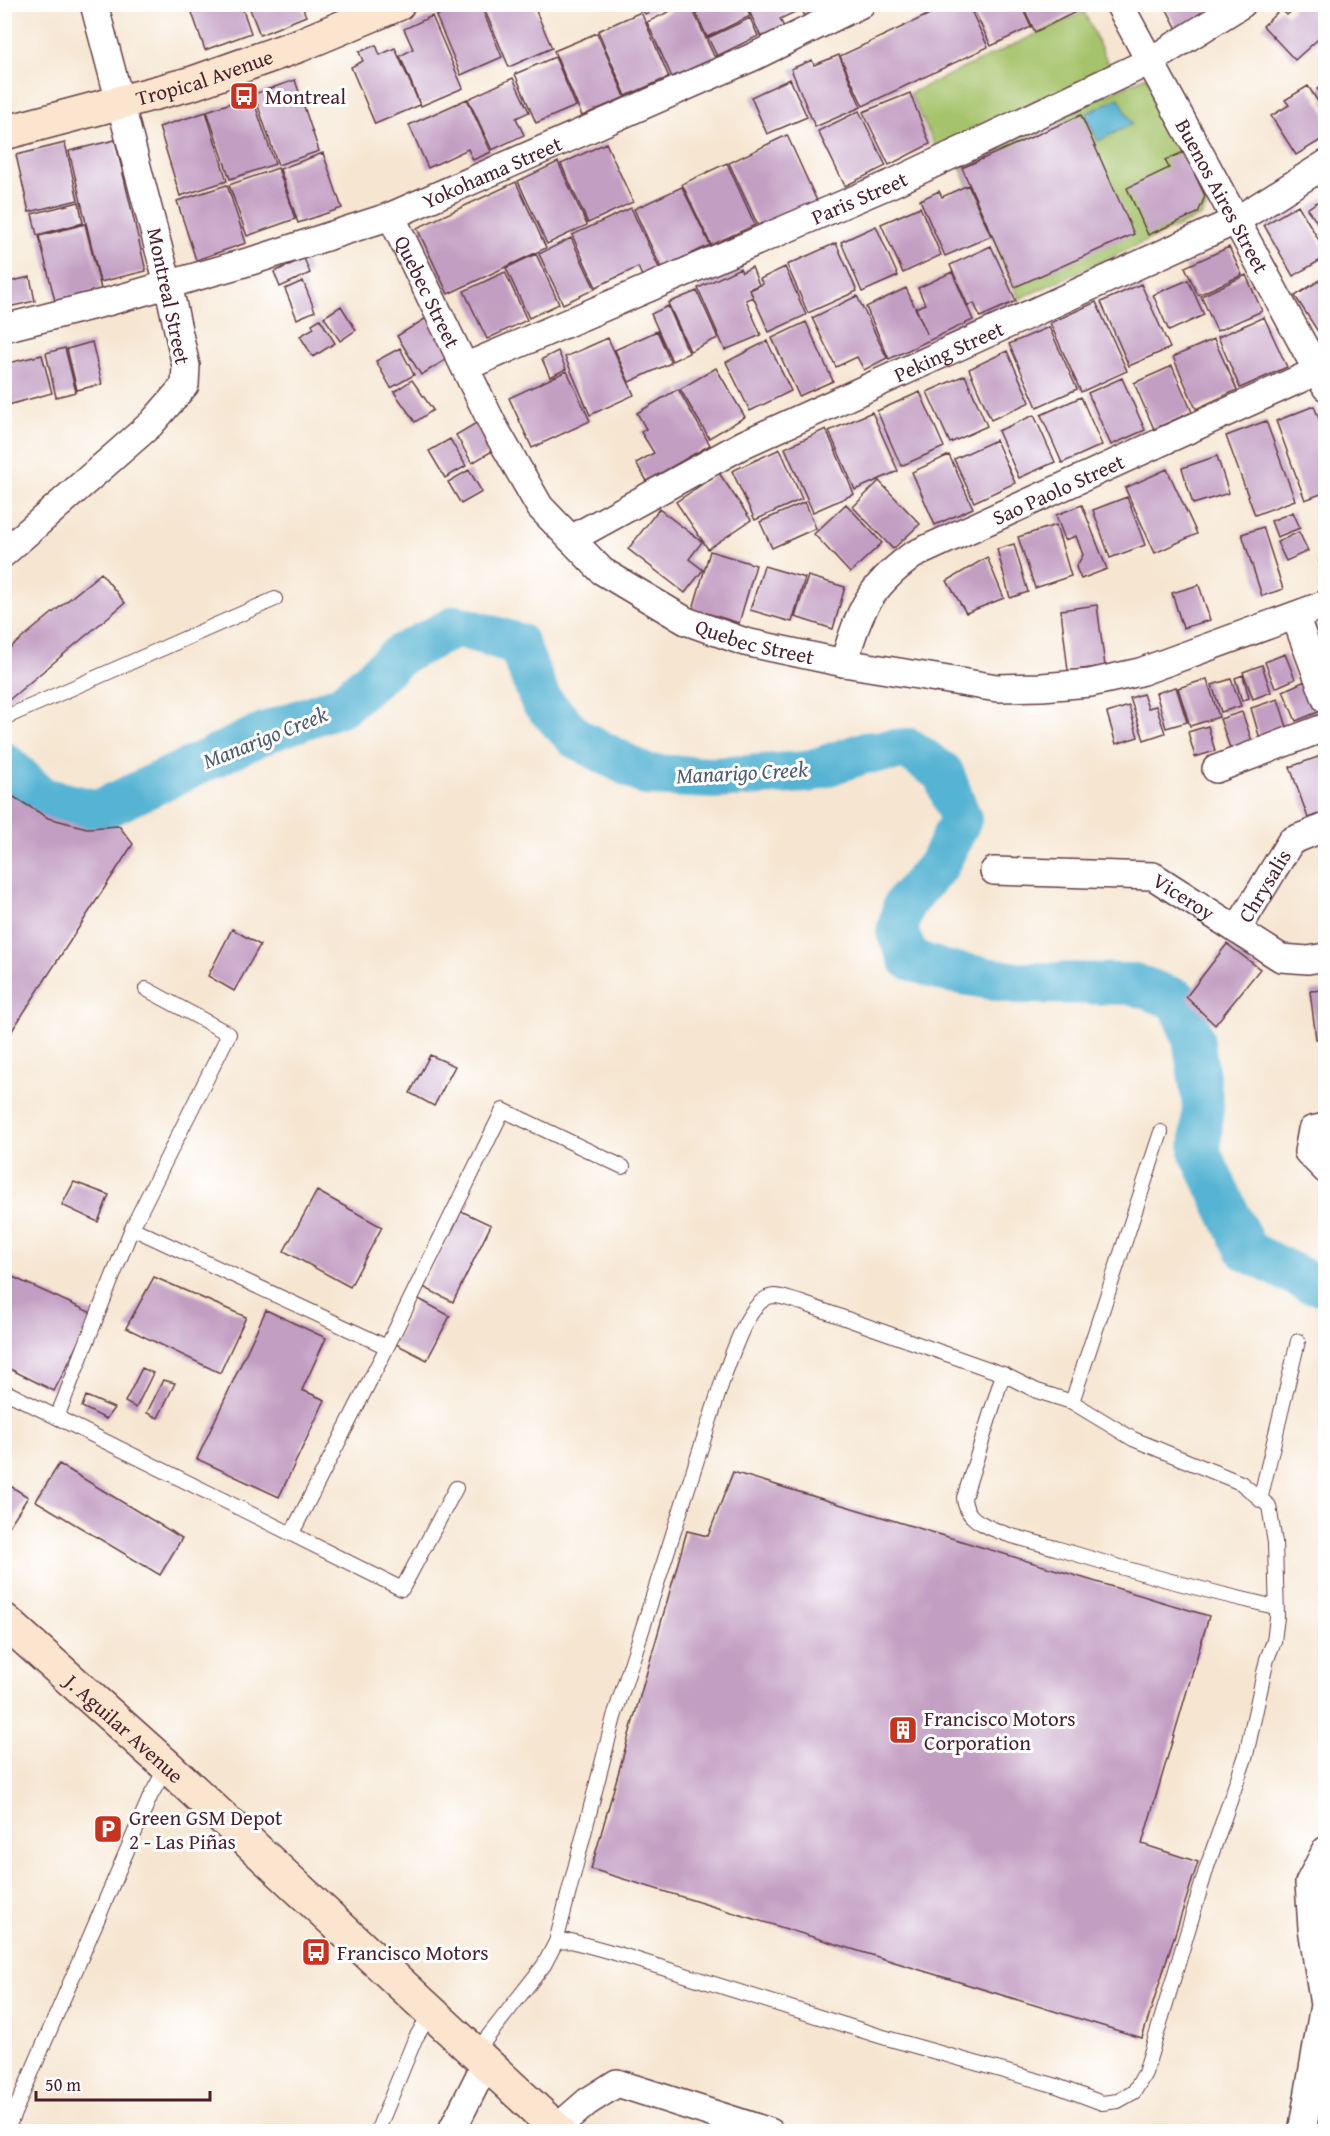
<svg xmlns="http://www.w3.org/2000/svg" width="1330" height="2136" font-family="'Gentium Book Plus',serif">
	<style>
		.green { fill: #a5c36a; stroke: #78714a; stroke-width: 1.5 }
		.water { fill: #54b3d3; stroke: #4f697f; stroke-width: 1.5 }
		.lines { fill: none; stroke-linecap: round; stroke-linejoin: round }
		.river { stroke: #54b3d3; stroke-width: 42 }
		.building { fill: #c29ec2 }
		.lane-casing { stroke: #643d44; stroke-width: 16 }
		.street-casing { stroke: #643d44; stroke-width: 30 }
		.secondary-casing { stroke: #643d44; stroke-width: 36 }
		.lane { stroke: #fff; stroke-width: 14 }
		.street { stroke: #fff; stroke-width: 27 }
		.secondary { stroke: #fce5cf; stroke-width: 33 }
		.labels { text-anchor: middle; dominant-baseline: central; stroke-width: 6; stroke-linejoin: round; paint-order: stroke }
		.street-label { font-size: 21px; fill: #4a1f2b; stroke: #fff }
		.poi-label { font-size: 21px; fill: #4a1f2b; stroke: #fff; text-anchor: start }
		.water-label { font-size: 22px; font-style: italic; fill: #4e5a6e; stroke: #fff }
	</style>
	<rect width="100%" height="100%" fill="#fff"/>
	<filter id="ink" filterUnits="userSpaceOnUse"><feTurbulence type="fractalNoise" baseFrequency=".0167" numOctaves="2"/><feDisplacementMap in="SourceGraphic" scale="12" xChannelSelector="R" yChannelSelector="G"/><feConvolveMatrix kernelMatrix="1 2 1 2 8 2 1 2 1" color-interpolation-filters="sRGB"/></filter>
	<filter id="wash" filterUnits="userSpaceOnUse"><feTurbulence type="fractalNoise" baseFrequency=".008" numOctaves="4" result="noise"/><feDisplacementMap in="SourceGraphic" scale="24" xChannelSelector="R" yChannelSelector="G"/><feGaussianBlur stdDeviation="1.35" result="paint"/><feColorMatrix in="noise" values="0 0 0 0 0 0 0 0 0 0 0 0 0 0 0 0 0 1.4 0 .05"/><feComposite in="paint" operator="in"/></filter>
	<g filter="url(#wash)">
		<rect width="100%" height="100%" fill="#f6e6d1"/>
		<path class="green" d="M1084,12L1112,72L939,154L910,93Z
			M1147,76L1212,198L1201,216L1019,299L958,162Z"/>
		<path class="water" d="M1119,98L1132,124L1098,141L1085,114Z"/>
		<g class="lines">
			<path class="river" d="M4,763L42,798L98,811L264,733L342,705L401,654L457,626L518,644L541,701L576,738L646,775L714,778L807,772L864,753L909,749L943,773L961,819L939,864L904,904L897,932L909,959L944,971L1017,983L1134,984L1178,1000L1193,1038L1203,1105L1200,1153L1247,1251L1309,1282L1326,1285"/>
		</g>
		<g id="blocks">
			<path class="building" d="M189,4H241L251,33L205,50Z
				M248,4H301L306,16L260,35Z
				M462,4H480L502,57L461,75L436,16Z
				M482,4H533L552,48L509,67Z
				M640,4H667L645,14Z
				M685,4H690L715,58L672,77L647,22Z
				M692,4H745L750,16L707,37Z
				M746,4H794L797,11L780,19L784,27L761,37Z
				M799,4H830L806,19Z
				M951,4H968L988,47L863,106L840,56Z
				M971,4H1020L1031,27L991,46Z
				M1022,4H1092L1035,32Z
				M1164,4H1223L1177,29Z
				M1293,4H1326V32L1295,60L1263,26L1281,9L1287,15L1294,9L1291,6Z
				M641,12L669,77L626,96L598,31Z
				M432,16L463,88L421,106L400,56L413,49L404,29Z
				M750,18L758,36L717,56L708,38Z
				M597,33L625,97L582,116L554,51Z
				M376,45L380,55L395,48L420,105L375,124L351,67L363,61L359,52Z
				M839,55L861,107L815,127L791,69L812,60L814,65Z
				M555,57L576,106L536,123L515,74Z
				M513,78L529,112L516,118L524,135L492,150L468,99Z
				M790,79L807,117L767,134L751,97Z
				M295,80L319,151L278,165L254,94Z
				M1326,82V106L1322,102L1325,98L1317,89Z
				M1308,86L1326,114V137L1296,155L1271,116L1289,105L1285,100Z
				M910,93L930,144L889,165L863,112Z
				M252,96L275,164L230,179L207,111Z
				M467,99L491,152L473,160L468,149L428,168L409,125Z
				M859,111L886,166L845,186L818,131Z
				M206,112L227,181L180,196L159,127Z
				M1081,115L1134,234L1015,287L962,168Z
				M787,135L817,201L759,228L729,163Z
				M115,140L146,271L100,282L69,151Z
				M65,143L78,200L29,212L16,155Z
				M606,143L633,202L588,223L561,164Z
				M1184,152L1205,196L1198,213L1148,235L1127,188L1169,168L1165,160Z
				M323,153L342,208L298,223L280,169Z
				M558,162L587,225L547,244L518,181Z
				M727,163L755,225L711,245L682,184Z
				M278,168L295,219L247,236L229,185Z
				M516,182L546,248L448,294L417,228Z
				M227,185L246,243L196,260L177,201Z
				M968,185L991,236L945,256L920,200L939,191L942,197Z
				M682,187L710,245L661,268L634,209Z
				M1326,196V234L1307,209Z
				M79,202L83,223L37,235L32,214Z
				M1298,205L1326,252V257L1293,276L1264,225Z
				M920,207L941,255L903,273L881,224Z
				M631,208L659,268L642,276L638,267L596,287L572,235Z
				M85,224L101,289L55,301L39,236Z
				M876,226L898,276L862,292L841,242Z
				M571,238L595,289L563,304L539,254Z
				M836,243L857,291L808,313L787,265Z
				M991,246L1016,301L980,317L974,303L968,306L950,265Z
				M1229,247L1242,275L1198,295L1185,267Z
				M536,254L559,304L529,318L506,268Z
				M304,258L310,273L280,287L274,272Z
				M752,267L759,285L749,289L753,297L746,300L761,335L725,350L698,288L740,268L742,272Z
				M785,267L806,315L769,332L750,290L763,284L760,279Z
				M505,272L527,320L487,339L464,291Z
				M952,272L973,320L889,359L866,307L906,288L927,334L916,308L925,304L918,288Z
				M1246,275L1262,311L1217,331L1201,296Z
				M1326,276V344L1295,296Z
				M30,277L35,301L4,308V283Z
				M1188,280L1204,315L1169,331L1153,295Z
				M303,281L315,311L297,319L285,289Z
				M1141,284L1170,348L1129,366L1101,302Z
				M697,291L718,338L690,351L668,303Z
				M857,296L887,358L864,370L857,357L836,367L812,318Z
				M1096,302L1127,371L1081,392L1050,323Z
				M341,306L356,330L340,341L324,317Z
				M668,306L689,353L672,361L651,314Z
				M428,317L452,356L421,375L397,336Z
				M1264,317L1287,367L1240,388L1218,337Z
				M320,319L335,343L313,357L300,336L314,328L312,324Z
				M806,322L833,381L799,396L772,338Z
				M1049,327L1077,389L1037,407L1009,344Z
				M657,331L671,363L629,382L615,350Z
				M608,338L634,395L590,415L565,357Z
				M1214,339L1237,390L1196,409L1173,357Z
				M767,341L791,391L750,411L726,362Z
				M92,342L102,384L77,390L67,349Z
				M65,348L76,392L56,397L46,353Z
				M400,348L414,375L391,388L376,361Z
				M558,351L566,369L550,377L542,359Z
				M1007,351L1030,402L991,420L969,369Z
				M42,355L52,393L8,405L4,389V364Z
				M1172,366L1192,412L1154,429L1134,383Z
				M716,368L745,417L709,438L680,389Z
				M567,371L590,421L532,448L509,398Z
				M965,375L987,426L950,443L927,392Z
				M1122,378L1145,430L1111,445L1088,393Z
				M412,380L433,410L415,422L394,392Z
				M678,389L710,445L647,481L636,463L654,453L641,432L646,429L637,413Z
				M920,392L944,447L901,466L877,411Z
				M1081,397L1102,445L1062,463L1041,415Z
				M1314,406L1326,437V492L1305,500L1276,421Z
				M872,412L898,471L855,490L829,431Z
				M1034,415L1055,462L1019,478L998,431Z
				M1266,421L1295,500L1255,515L1226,436Z
				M478,422L494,450L472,463L456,435Z
				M826,429L854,494L813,512L785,448Z
				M450,439L466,466L445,478L429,451Z
				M996,440L1015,483L974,502L954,459Z
				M780,449L802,499L755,520L732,471Z
				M949,455L973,508L935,525L912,472Z
				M1217,456L1229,493L1193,504L1182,468Z
				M1167,469L1197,534L1155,553L1125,488Z
				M469,470L482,492L461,504L448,482Z
				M719,473L751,520L708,549L676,502Z
				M879,481L920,524L893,549L853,507Z
				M1127,497L1145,545L1110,558L1093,510Z
				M805,502L816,528L772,548L760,522Z
				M846,504L882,543L850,573L814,534Z
				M1082,505L1107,569L1081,579L1076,567L1083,555L1076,536L1065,540L1056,515Z
				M659,509L702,542L689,559L703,570L685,593L628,549Z
				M1293,512L1300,528L1277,537L1271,521Z
				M1056,525L1071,576L1035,588L1018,537Z
				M1263,527L1283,589L1262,596L1242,534Z
				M1299,532L1308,551L1286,561L1277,542Z
				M1014,544L1028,592L1010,598L997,549Z
				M710,551L756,565L739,623L693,609Z
				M987,557L1004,598L966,613L947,581Z
				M1326,559V578H1325L1319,561Z
				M764,566L805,578L792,622L750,610Z
				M101,573L125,603L4,704V653Z
				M808,576L845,587L833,629L795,617Z
				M1199,585L1210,620L1183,628L1172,593Z
				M1097,605L1105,666L1068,671L1061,610Z
				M1285,654L1295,679L1275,688L1265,662Z
				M1262,665L1271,692L1253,699L1243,672Z
				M1243,675L1249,698L1242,701L1235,678Z
				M1207,679L1219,717L1190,726L1178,688Z
				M1231,679L1241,706L1221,712L1212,685Z
				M1305,681L1318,712L1296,721L1283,691Z
				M1176,687L1187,722L1166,728L1156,693Z
				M1143,694L1148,708L1156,706L1165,733L1144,740L1130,698Z
				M1278,699L1288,730L1260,739L1251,708Z
				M1129,706L1138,737L1116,744L1107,713Z
				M1242,712L1253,744L1231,751L1220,719Z
				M1208,726L1215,751L1195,757L1188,732Z
				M1326,754V811L1308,818L1290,767Z
				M4,791L48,818L87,828L119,826L133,844L4,1043Z
				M232,929L260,945L234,991L208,976Z
				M1227,944L1260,969L1215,1025L1186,997Z
				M1326,990V1038L1316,1039L1310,991Z
				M430,1055L455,1066L434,1106L410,1093Z
				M74,1182L109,1195L98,1222L62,1205Z
				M317,1191L382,1227L350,1287L284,1251Z
				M461,1211L491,1225L453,1302L423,1287Z
				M4,1273L94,1314L54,1391L4,1366Z
				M154,1277L246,1317L220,1373L126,1328Z
				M417,1298L450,1316L427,1360L394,1343Z
				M266,1310L326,1338L302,1390L325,1400L279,1497L197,1459Z
				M142,1368L153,1373L136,1408L125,1402Z
				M163,1380L175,1383L158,1418L147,1413Z
				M86,1396L114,1408L106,1419L82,1407Z
				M59,1464L182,1538L160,1575L36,1501Z
				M733,1472L1209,1616L1142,1844L1198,1862L1142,2038L591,1869L687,1531L708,1536Z
				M4,1482L28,1497L4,1534Z"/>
		</g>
	</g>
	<g filter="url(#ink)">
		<use href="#blocks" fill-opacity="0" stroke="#643d44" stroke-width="1.5"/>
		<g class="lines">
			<g class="lane-casing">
				<path id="lane" d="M4,718L275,599
					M132,1228L387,1347
					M1003,1374L964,1498C965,1510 970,1517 981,1523C1003,1536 1034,1541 1059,1549C1131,1571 1202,1590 1275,1607
					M4,1391L402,1589L456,1488
					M1072,1402L1161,1132
					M57,1417L132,1228L229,1034L146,989
					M1260,1500L1298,1341
					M292,1533L387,1347L503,1110L623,1167
					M475,2053L544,1965L556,1942L614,1717L725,1373C733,1354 749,1297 774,1296C783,1296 793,1301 802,1303L1003,1374L1037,1391L1072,1402L1133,1439L1241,1483L1269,1506L1275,1543L1277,1617L1274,1641L1267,1659L1246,1755L1207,1867L1145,2073L1134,2092L1118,2101L1102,2103L1057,2086L883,2037L615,1953L571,1941L556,1942
					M6,2132L150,1797L167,1766
					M377,2132L415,2039L432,2011"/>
			</g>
			<g class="street-casing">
				<g id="street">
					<path id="s1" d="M1119,4L1326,387"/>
					<path id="s2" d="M391,216L494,427L540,507L602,571L686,621L745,642L844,663L997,688L1042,687L1090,683L1140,672L1326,604"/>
					<path id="s3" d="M4,328L107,302L258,259L391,216L753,57L861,4"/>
					<path id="s4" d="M465,367L895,182L1150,61L1242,4"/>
					<path id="s5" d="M571,539L744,444L1237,220L1326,164"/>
					<path d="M4,553L151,424L185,385L186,366L168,284L94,4"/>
					<path d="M1295,616L1326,699"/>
					<path id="s6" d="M844,663C858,612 869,587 913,555L1326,367"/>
					<path d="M1216,769L1326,727"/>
					<path id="s7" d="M994,871L1153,876L1281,958L1308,960L1326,957"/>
					<path id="s8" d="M1237,930L1291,841L1326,827"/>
					<path d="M1326,1127L1312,1130L1308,1152L1326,1170"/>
					<path d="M557,2128L587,2102L617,2083L770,2132"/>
					<path d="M451,2132L486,2063"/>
					<path d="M1302,2132L1324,2005L1312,1928L1309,1883L1326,1850"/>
				</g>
			</g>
			<g class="secondary-casing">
				<g id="secondary">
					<path id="s9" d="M4,133L193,83L300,45L398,4"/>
					<path id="s10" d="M4,1620L167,1766L560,2132"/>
				</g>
			</g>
			<use href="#lane" class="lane"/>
			<use href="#street" class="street"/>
			<use href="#secondary" class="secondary"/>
		</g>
	</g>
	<defs>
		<g id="bus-square" transform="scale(1.5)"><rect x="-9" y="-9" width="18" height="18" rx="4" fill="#c8321e" stroke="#fff"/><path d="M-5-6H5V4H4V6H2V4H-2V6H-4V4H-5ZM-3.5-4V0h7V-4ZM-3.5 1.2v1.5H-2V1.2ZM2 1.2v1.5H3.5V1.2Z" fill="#fff"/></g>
		<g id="building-square" transform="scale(1.5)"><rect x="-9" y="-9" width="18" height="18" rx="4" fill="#c8321e" stroke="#fff"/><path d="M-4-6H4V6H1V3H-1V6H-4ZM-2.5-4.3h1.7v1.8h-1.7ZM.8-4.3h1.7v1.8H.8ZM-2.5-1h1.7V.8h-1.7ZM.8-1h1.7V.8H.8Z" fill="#fff"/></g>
		<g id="parking-square" transform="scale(1.5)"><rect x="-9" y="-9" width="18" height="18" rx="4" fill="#c8321e" stroke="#fff"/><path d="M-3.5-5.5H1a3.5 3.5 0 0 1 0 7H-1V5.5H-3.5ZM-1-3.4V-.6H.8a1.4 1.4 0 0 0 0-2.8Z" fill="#fff"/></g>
	</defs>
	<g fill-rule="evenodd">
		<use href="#bus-square" x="244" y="96"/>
		<use href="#building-square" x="903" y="1730"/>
		<use href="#parking-square" x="108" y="1829"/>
		<use href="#bus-square" x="316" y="1952"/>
	</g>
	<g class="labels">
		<g class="street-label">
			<text stroke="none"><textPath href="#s9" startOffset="208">Tropical Avenue</textPath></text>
			<text stroke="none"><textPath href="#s3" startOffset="513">Yokohama Street</textPath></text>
			<text stroke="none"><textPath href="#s1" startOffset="218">Buenos Aires Street</textPath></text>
			<text stroke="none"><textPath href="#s4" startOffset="429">Paris Street</textPath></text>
			<text stroke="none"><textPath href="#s2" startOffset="84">Quebec Street</textPath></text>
			<text transform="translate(169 296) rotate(78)">Montreal Street</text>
			<text stroke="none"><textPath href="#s5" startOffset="422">Peking Street</textPath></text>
			<text stroke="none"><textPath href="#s6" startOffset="291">Sao Paolo Street</textPath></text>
			<text stroke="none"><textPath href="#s2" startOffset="586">Quebec Street</textPath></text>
			<text stroke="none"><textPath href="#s8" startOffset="52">Chrysalis</textPath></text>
			<text stroke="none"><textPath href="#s7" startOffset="196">Viceroy</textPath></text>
			<text stroke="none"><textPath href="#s10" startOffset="162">J. Aguilar Avenue</textPath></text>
		</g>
		<g class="poi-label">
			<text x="265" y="96">Montreal</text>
			<text x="924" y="1718">Francisco Motors<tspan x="924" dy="24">Corporation</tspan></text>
			<text x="129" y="1817">Green GSM Depot<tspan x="129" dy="24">2 - Las Piñas</tspan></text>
			<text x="337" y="1952">Francisco Motors</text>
		</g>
		<g class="water-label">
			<text transform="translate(265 737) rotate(-22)">Manarigo Creek</text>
			<text transform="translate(742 772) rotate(-3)">Manarigo Creek</text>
		</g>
	</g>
	<rect width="1330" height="2136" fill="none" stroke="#fff" stroke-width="24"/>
	<path d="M36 2091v9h174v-9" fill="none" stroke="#4a1f2b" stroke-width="3"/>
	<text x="45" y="2091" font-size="18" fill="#4a1f2b" stroke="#ffffff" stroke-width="4.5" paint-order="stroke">50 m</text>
</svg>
